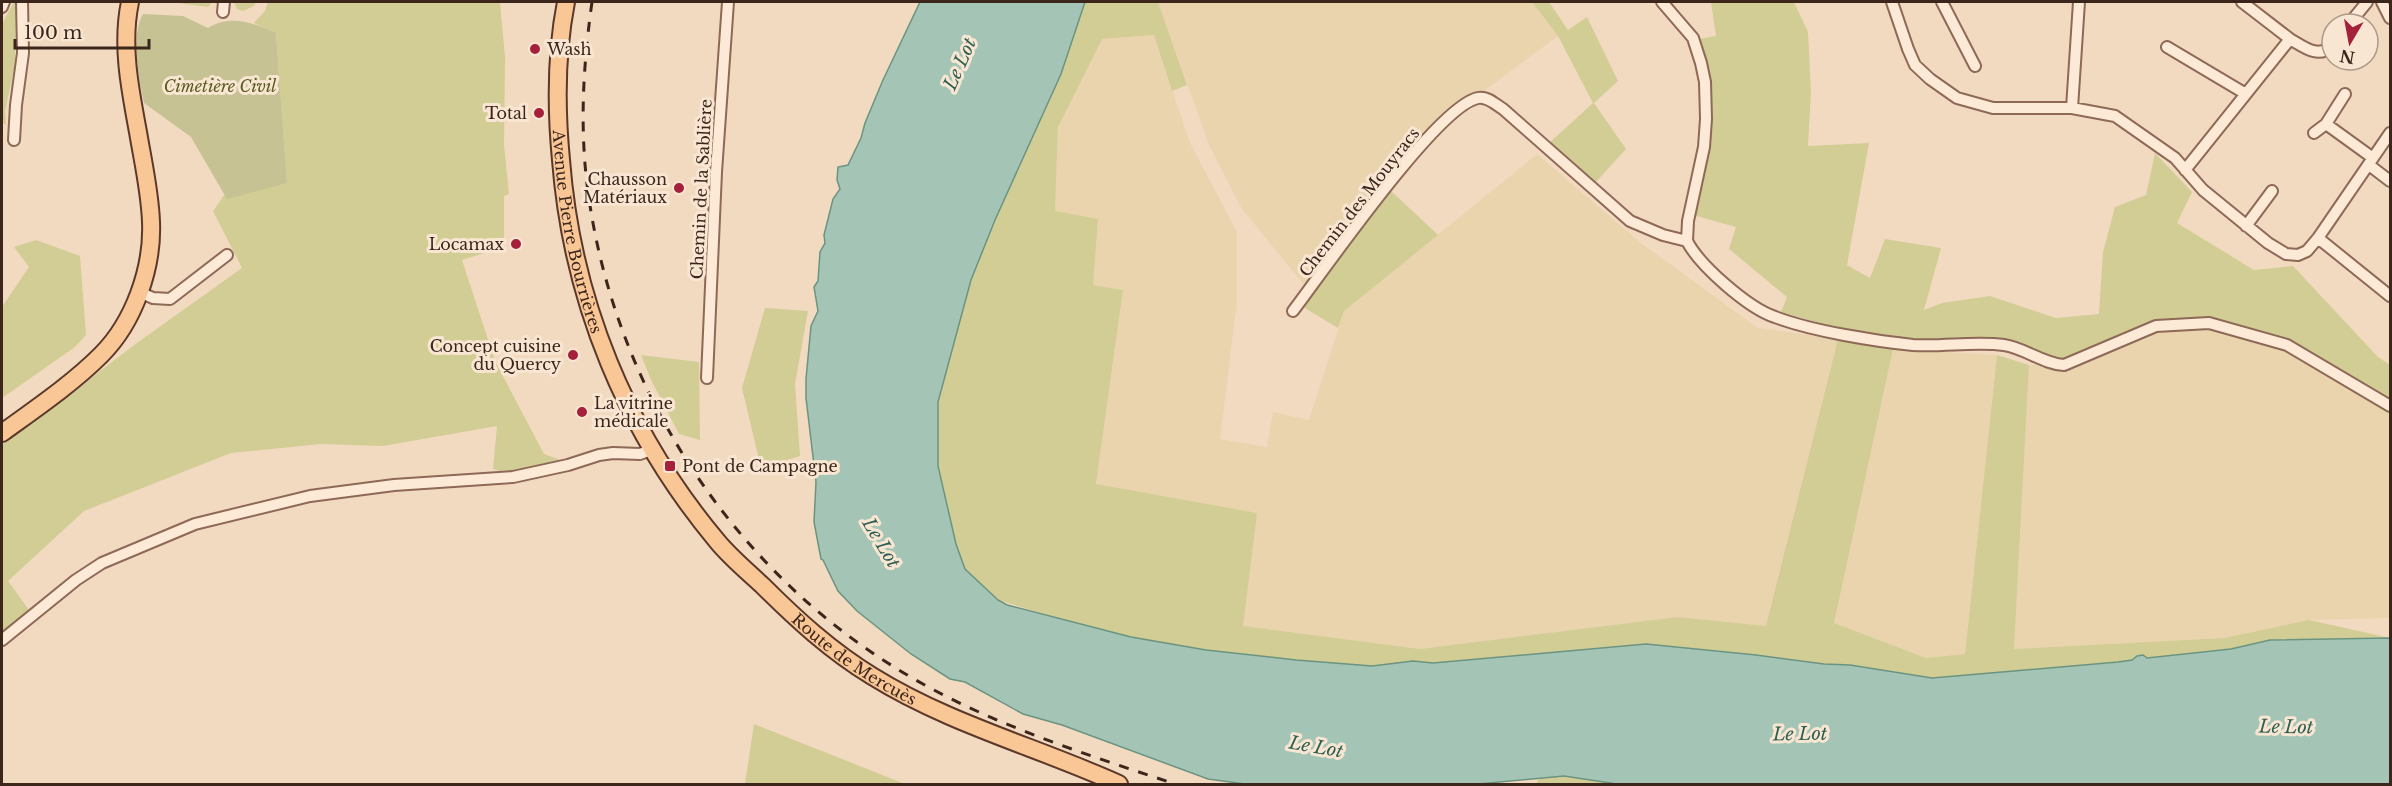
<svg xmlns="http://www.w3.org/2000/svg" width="2392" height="786" font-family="'Libre Baskerville',serif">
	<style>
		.farmland { fill: #e9d4ae }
		.green { fill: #d2cd94 }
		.cemetery { fill: #c6c294 }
		.water { fill: #a4c5b5; stroke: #6a9481; stroke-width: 1.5 }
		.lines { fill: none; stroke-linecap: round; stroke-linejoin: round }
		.minor-casing { stroke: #8e6957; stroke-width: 14 }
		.primary-casing { stroke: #5c382b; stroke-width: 20 }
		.minor { stroke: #fce9d6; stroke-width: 10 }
		.primary { stroke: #f9c696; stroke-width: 16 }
		.rail { stroke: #3c261c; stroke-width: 3; stroke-dasharray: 10 10; stroke-linecap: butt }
		.poi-dot { fill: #a4203b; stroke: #f9e6d2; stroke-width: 2 }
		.labels { text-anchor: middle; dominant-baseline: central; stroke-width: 6; stroke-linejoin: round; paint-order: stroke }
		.poi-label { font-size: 16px; fill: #3c261c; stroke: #f9e6d2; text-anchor: end }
		.park-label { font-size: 16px; font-style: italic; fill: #585b21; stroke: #f9e6d2 }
		.street-label { font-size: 16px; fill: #3c261c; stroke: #f9e6d2 }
		.water-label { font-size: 18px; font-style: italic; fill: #2a5e50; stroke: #f9e6d2 }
	</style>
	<rect width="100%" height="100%" fill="#f2dac1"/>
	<path class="farmland" d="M1158,2H1532L1558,36L1426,134L1304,285L1242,209L1209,145Z
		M1154,35L1190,143L1237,232V302L1220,439L1267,447L1273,412L1309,420L1344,311L1537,154L1641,243L1758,328L1838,339L1766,627L1677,617L1420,649L1242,626L1118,489L1096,484L1123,290L1093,285L1055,212L1058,127L1102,39Z
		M2202,319L2289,340L2390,399V618L2309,620L2224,638L2014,649L2029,365L2067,359L2151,322Z
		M1893,349L1997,355L1965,654L1926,658L1833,623Z"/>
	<path class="green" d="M14,2H16L15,65L5,111L6,125L2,122V24Z
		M170,2H212L208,7Z
		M234,2H256L254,6L243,11L237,9Z
		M268,2H500L505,58L504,145L509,194L504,196V247L462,260L495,361L544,454L563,461L508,473L493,469L497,426L383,446L321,444L231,453L84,511L8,581L29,610L2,638V445L141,340L242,268L213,211L225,194L287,183L276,33L254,23L265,11Z
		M1085,2H1158L1187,85L1172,91L1154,35L1102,39L1058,127L1055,211L1098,219L1093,285L1123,290L1096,484L1257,513L1243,626L1420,649L1677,617L1766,626L1838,339L1893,349L1834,623L1926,658L1965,654L1997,355L2029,365L2014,649L2224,638L2309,620L2390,638L2270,640L2231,649L2147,658L2143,655H2137L2132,660L2118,662L1932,678L1850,665L1824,664L1756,655L1646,644L1433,663L1413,661L1372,666L1296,660L1206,650L1131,637L1088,627L998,600L965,569L956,544L938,466V402L971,280L995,220L1061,74Z
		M1532,2H1549L1568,30L1587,17L1618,81L1594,103L1626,149L1594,184L1547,145L1593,103L1558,36Z
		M1711,2H1794L1808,32L1811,92L1808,146L1869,143L1847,265L1870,278L1885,239L1941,248L1924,310L1942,303L1990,296L2056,318L2099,314L2103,252L2115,207L2146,195L2155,153L2192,192L2177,223L2254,270L2293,266L2378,357L2390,365V399L2289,340L2202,319L2151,322L2067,359L2050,358L2007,339L1915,341L1834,327L1781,312L1787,297L1729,249L1736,227L1693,215C1707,154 1724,100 1699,39L1716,36Z
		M1390,190L1438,235L1344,311L1338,328L1303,307Z
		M36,240L80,256L86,335L75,347L2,398V307L29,267L14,247Z
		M765,308L808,311L795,384L800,456L761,468L742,388Z
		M641,355L699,362L700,440L679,434L651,380Z
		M754,724L905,784H745Z
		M1564,776L1617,784H1536L1539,778Z"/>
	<path class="cemetery" d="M143,14L183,16L208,28C229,14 255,23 276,33L287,183L227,199L191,137L144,103C139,78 130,37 143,14Z"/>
	<path class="water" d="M920,2H1085L1061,74L995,220L971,280L938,402V466L956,544L965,569L998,600L1007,605L1131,637L1206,650L1296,660L1372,666L1413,661L1433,663L1646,644L1756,655L1824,664L1850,665L1932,678L2118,662L2132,660L2137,656L2143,655L2147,658L2231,649L2270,640L2390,638V784H1617L1564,776L1478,784H1245L1208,779L1062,725L1023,714L965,682L950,679L911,654L857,611L838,591L823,560L821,559L814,522L816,482L806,398V379L811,326L818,311L814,287L818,281L820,252L825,243L824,235L833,199L840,189L837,180L838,167L848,165L861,138L865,123L883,80Z"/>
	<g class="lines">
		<g class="minor-casing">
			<path id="minor" d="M1662,2L1693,38L1701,63L1705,82L1706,119L1704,147L1688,221L1687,241
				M1892,2L1908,49L1915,65L1930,79L1957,98L1993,108H2072L2115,116L2175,158L2203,190L2268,243L2286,254L2298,255L2307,251L2318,238L2390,133
				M1942,2L1975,66
				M2242,2L2290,39
				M2382,2L2390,18
				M2,7L4,2
				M223,12L224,2
				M2349,24L2367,2
				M2167,47L2246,94
				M2072,108L2079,2
				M2326,124L2345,94
				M2314,133L2326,124L2373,158
				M14,140L16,105L23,53L22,2
				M2369,165L2390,181
				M2185,170L2290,39C2304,47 2318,59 2332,46
				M2246,226L2272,191
				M2318,238L2390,296
				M1687,241C1699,265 1748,308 1775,317C1812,331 1874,341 1913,345C1943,347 1975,341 2004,345C2025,348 2043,364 2064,365L2156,326L2209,323L2287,345L2390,406
				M139,292L153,298L170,299L227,255
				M1293,311C1323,272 1437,106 1478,98C1487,96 1495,104 1503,109L1630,221L1663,235L1687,241
				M707,378L716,172L728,2
				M2,640L76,580L102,563L195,524L310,496L394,485L513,477L568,465L599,455L613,453L640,454L651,450"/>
		</g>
		<g class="primary-casing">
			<g id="primary">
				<path id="s1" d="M566,2C556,53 556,108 561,160C572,301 626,432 717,541C730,557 747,571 762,585C796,619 831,651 872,676C949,724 1037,747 1119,784"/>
				<path d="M2,433C35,409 72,384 101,355C134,322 153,268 151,222C150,192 143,162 138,132C130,89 121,45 130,2"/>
			</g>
		</g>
		<use href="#minor" class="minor"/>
		<use href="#primary" class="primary"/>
		<path class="rail" d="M592,2C584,59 580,116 586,175C607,373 722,559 891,665C977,720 1079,752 1175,784"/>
	</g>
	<g class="poi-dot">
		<circle cx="535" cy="49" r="6"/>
		<circle cx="539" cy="113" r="6"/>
		<circle cx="679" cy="188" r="6"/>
		<circle cx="516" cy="244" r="6"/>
		<circle cx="573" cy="355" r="6"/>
		<circle cx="582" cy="412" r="6"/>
		<rect x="664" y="460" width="12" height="12" rx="3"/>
	</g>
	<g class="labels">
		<g class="poi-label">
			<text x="547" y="49" text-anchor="start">Wash</text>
			<text x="527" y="113">Total</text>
			<text x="667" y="179">Chausson<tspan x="667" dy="18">Matériaux</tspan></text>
			<text x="504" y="244">Locamax</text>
			<text x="561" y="346">Concept cuisine<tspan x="561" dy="18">du Quercy</tspan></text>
			<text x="594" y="403" text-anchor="start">La vitrine<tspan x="594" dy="18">médicale</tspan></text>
			<text x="682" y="466" text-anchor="start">Pont de Campagne</text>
		</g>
		<g class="park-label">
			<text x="220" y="86">Cimetière Civil</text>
		</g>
		<g class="street-label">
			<text transform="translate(701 189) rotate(-87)">Chemin de la Sablière</text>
			<text transform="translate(1359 202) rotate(-52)">Chemin des Mouyracs</text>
			<text stroke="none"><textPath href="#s1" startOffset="232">Avenue Pierre Bourrières</textPath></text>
			<text stroke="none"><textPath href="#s1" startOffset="759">Route de Mercuès</textPath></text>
		</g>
		<g class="water-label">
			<text transform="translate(960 64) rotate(-66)">Le Lot</text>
			<text transform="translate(881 543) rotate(59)">Le Lot</text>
			<text transform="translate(2286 727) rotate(1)">Le Lot</text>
			<text transform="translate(1800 734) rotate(-1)">Le Lot</text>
			<text transform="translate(1316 747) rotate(10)">Le Lot</text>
		</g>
	</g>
	<rect width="2392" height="786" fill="none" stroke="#3c261c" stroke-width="6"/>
	<g transform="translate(2350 42) rotate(190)"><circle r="28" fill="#f9e6d2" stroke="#ad9989" stroke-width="1.5"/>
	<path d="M0-4.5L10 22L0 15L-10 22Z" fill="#a4203b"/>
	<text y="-9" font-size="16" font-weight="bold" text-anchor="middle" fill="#3c261c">N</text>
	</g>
	<path d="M15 39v9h134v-9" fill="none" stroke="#3c261c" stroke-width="3"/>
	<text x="24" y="39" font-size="18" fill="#3c261c" stroke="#f9e6d2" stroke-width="4.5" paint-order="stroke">100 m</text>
</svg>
